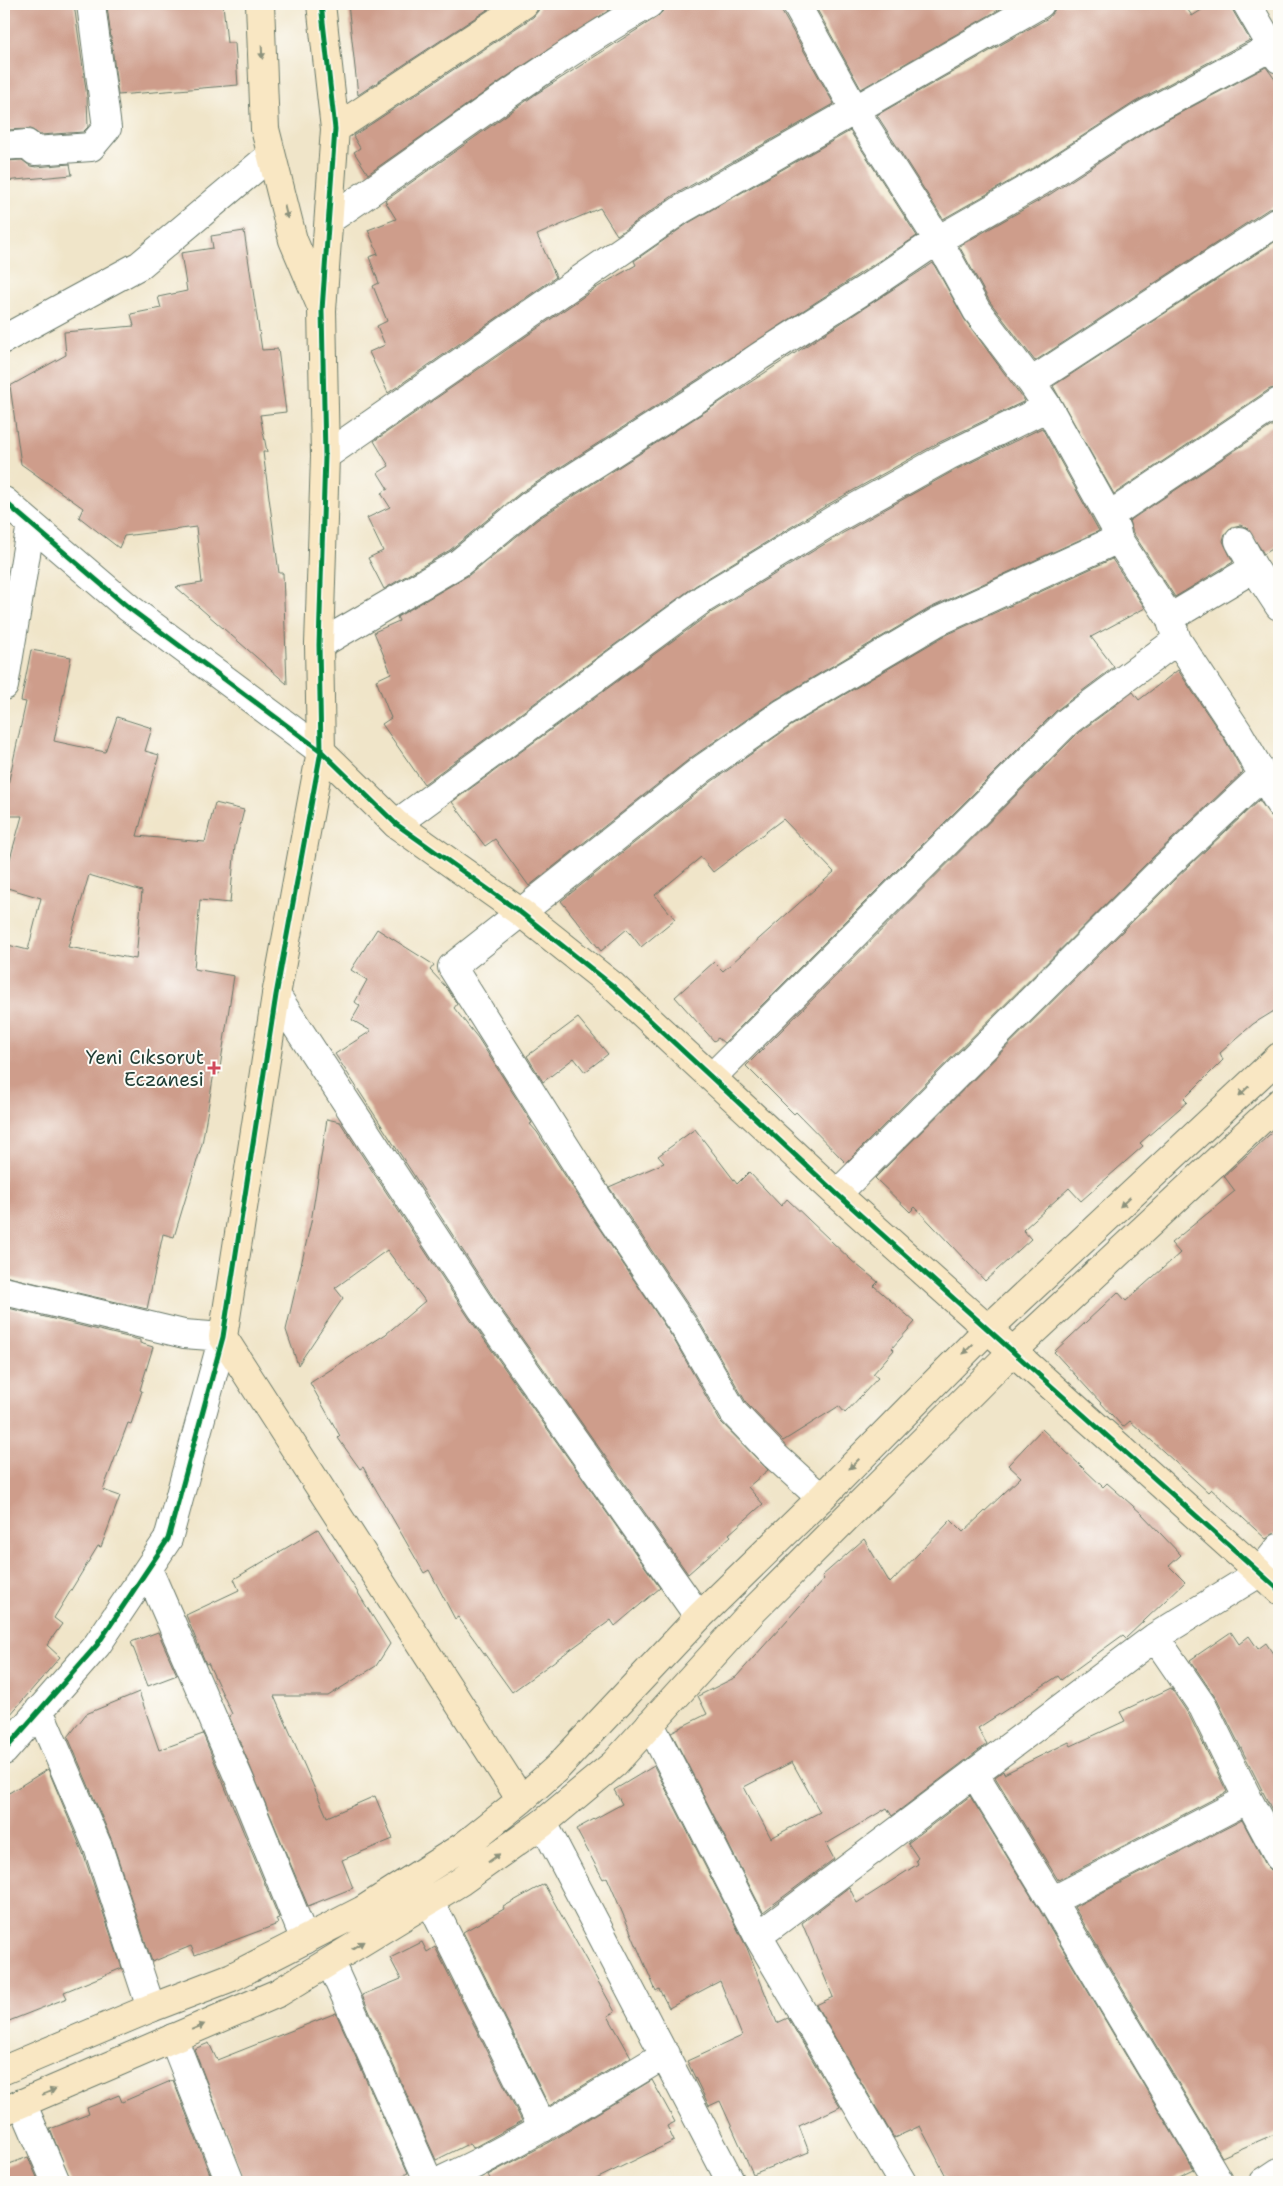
<svg xmlns="http://www.w3.org/2000/svg" width="1283" height="2186" font-family="'Shantell Sans',sans-serif">
	<style>
		.building { fill: #ce9d8b; fill-rule: evenodd }
		.lines { fill: none; stroke-linecap: round; stroke-linejoin: round }
		.street-casing { stroke: #687868; stroke-width: 30 }
		.secondary-casing { stroke: #687868; stroke-width: 30 }
		.street { stroke: #fff; stroke-width: 28 }
		.secondary { stroke: #f9e7c3; stroke-width: 28 }
		.cycleway-casing { stroke: #fdfcf7; stroke-width: 8 }
		.cycleway { stroke: #00873e; stroke-width: 5 }
		.oneway { fill: #8c927c }
		.poi-dot { fill: #d1495b; stroke: #fdfcf7; stroke-width: 2 }
		.labels { text-anchor: middle; dominant-baseline: central; stroke-width: 4; stroke-linejoin: round; paint-order: stroke }
		.poi-label { font-size: 19px; fill: #1f3d34; stroke: #fdfcf7; text-anchor: end }
	</style>
	<rect width="100%" height="100%" fill="#fdfcf7"/>
	<filter id="ink" filterUnits="userSpaceOnUse"><feTurbulence type="fractalNoise" baseFrequency=".02" numOctaves="2"/><feDisplacementMap in="SourceGraphic" scale="10" xChannelSelector="R" yChannelSelector="G"/><feConvolveMatrix kernelMatrix="1 2 1 2 8 2 1 2 1" color-interpolation-filters="sRGB"/></filter>
	<filter id="wash" filterUnits="userSpaceOnUse"><feTurbulence type="fractalNoise" baseFrequency=".0096" numOctaves="4" result="noise"/><feDisplacementMap in="SourceGraphic" scale="20" xChannelSelector="R" yChannelSelector="G"/><feGaussianBlur stdDeviation="1.12" result="paint"/><feColorMatrix in="noise" values="0 0 0 0 0 0 0 0 0 0 0 0 0 0 0 0 0 1.4 0 .05"/><feComposite in="paint" operator="in"/></filter>
	<g filter="url(#wash)">
		<rect width="100%" height="100%" fill="#f0e5c9"/>
		<g id="blocks">
			<path class="building" d="M4,4H74L87,97L88,127L83,132L40,135L31,129L4,130Z
				M126,4H223L227,43H235L238,85L118,95L107,6Z
				M348,4H496L358,95Z
				M540,4H619L518,69L368,174L354,152L360,148L353,136L533,17L538,11Z
				M665,4H780L782,12L834,104L674,195L617,235L600,208L537,235L556,277L388,393L369,352L385,345L377,326L387,321L373,286L379,283L369,257L378,254L368,230L396,219L385,201L536,94L657,17L663,11Z
				M814,4H1009L861,89Z
				M1056,4H1184L1192,16L1211,4H1229L1250,40L1135,102L1033,168L943,219L877,115L1048,18L1054,11Z
				M1266,67L1279,85V206L1270,208L1035,361L990,302L959,246L1049,195L1150,129Z
				M850,131L917,236L700,378L520,493L450,550L384,589L368,558L383,551L367,518L390,507L381,493L388,489L378,473L389,466L374,441L596,288L636,265L634,261L690,222Z
				M22,160L30,166L36,167L70,164L72,175L4,181V161Z
				M244,231L262,350L278,349L286,412L260,415L267,452H263L279,573H283L287,684L176,587L202,583L196,527L124,536L119,548L79,517L83,508L21,464L10,386L66,355L64,332L134,326L131,314L161,308L158,297L187,291L181,253L213,248L211,236Z
				M1279,239V387L1270,389L1114,494L1053,386Z
				M933,263L965,320L1025,401L940,442L827,505L695,586L424,784L382,724L391,718L376,680L391,673L374,632L399,621L397,617L469,575L538,519L717,404Z
				M1279,421V545L1264,554L1247,528L1240,525L1232,527L1225,533L1223,541L1233,562L1175,597L1133,533L1129,521Z
				M1042,428L1099,531L930,608L775,700L692,757L529,886L495,839L485,846L452,802L712,612L843,533L955,470Z
				M1112,559L1145,608L1091,637L1114,667L1057,710L724,1043L718,1038L714,1041L675,997L714,962L723,971L834,872L783,819L713,872L701,857L655,895L675,919L641,947L627,929L601,951L561,901L711,782L791,726L944,636Z
				M31,650L71,657L54,741L105,752L117,717L152,728L145,751L159,755L137,836L205,842L215,803L244,810L235,846L230,903L200,900L194,969L234,976L219,1074L214,1073L202,1144L174,1237L163,1234L147,1309L4,1276V944L28,950L41,898L4,887V880L22,816H4V803L26,702L21,701ZM89,875L142,891L136,959L68,947Z
				M1178,670L1225,740L1243,772L1152,858L846,1163L796,1112L794,1114L746,1066L1078,733L1133,692L1139,700Z
				M1259,800L1271,816L1279,819V1008L1253,1024L1220,1053L1223,1060L1184,1099L1187,1102L1140,1143L1143,1146L1081,1201L1069,1188L1023,1230L1031,1239L985,1281L915,1207L910,1212L875,1178L1174,880Z
				M377,929L434,965L430,970L447,988L457,1004L454,1008L478,1038L532,1123L530,1124L537,1132L595,1222L673,1338L720,1421L768,1470L748,1487L763,1504L729,1534L731,1536L688,1574L495,1300L335,1054L371,1031L352,1020L360,1006L355,1002L367,980L351,970Z
				M578,1018L608,1054L585,1072L574,1058L543,1082L527,1056Z
				M327,1119L340,1122L469,1318L660,1588L615,1626L611,1620L512,1692L458,1617L455,1619L429,1570L424,1573L363,1467L360,1469L338,1438L340,1436L310,1383L386,1334L425,1301L387,1250L335,1288L343,1298L298,1365L286,1330L311,1222Z
				M1279,1126V1533L1273,1534L1266,1539L1211,1489L1208,1492L1130,1421L1123,1427L1054,1352L1118,1292L1126,1301L1180,1253L1171,1243L1235,1191L1224,1176Z
				M695,1129L737,1184L749,1172L781,1206L787,1199L852,1261L878,1282L874,1286L915,1322L892,1348L894,1350L873,1374L878,1378L845,1413L839,1406L783,1441L747,1404L699,1321L609,1187L664,1163L658,1156Z
				M4,1307L140,1340V1343L153,1347L140,1390L142,1391L131,1424L128,1423L103,1490L120,1496L101,1547L98,1546L54,1618L62,1624L47,1645L60,1657L4,1722Z
				M1042,1429L1103,1487L1107,1483L1141,1513L1181,1555L1169,1566L1185,1582L1126,1638L1123,1635L1061,1680L1058,1676L978,1728L987,1744L892,1816L887,1808L826,1844L834,1859L763,1912L671,1732L707,1714L698,1696L736,1677L824,1579L822,1576L864,1539L890,1583L951,1520L963,1532L1021,1477L1008,1465ZM792,1762L820,1812L771,1838L744,1787Z
				M318,1529L390,1644L376,1666L328,1696H274L327,1817L375,1796L393,1839L342,1860L353,1888L308,1906L229,1716L232,1714L208,1663L206,1664L186,1615L239,1590L234,1579Z
				M158,1632L177,1675L148,1686L131,1642Z
				M1231,1632L1239,1644L1249,1636L1258,1649L1266,1643L1279,1663V1824L1217,1700L1190,1660Z
				M1171,1688L1189,1715L1227,1792L1058,1880L995,1777L1003,1771L1004,1774L1069,1742L1071,1746L1125,1721L1120,1712Z
				M139,1692L159,1750L203,1734L279,1918L276,1919L278,1924L195,1955L191,1946L152,1962L112,1841L68,1737L86,1714Z
				M654,1766L747,1948L777,2023L788,2018L840,2107L799,2126L809,2152L753,2174L720,2101L709,2106L687,2061L742,2036L720,1981L669,2008L659,1989L656,1991L607,1877L603,1879L576,1829L622,1804L614,1790Z
				M48,1769L83,1853L122,1968L64,1992L67,1998L4,2023V1796Z
				M970,1796L1039,1909L1194,2170L1169,2182H949L920,2126L894,2138L816,2005L833,1997L802,1923L849,1887L857,1903L918,1864L916,1860L918,1858L908,1843Z
				M1242,1820L1266,1865L1271,1870L1279,1872V2132L1222,2157L1074,1907Z
				M544,1884L615,2012L608,2016L631,2057L549,2106L463,1932L504,1909L503,1907Z
				M422,1942L427,1952L435,1947L522,2121L473,2148L470,2143L436,2160L362,1995L401,1979L390,1958Z
				M336,2013L408,2173L388,2182H245L194,2049L209,2043L217,2060Z
				M173,2080L213,2182H71L50,2129L89,2114L87,2108L119,2095L122,2102Z
				M652,2080L675,2122L667,2126L674,2141L590,2182H492L488,2175L550,2142Z
				M28,2157L39,2182H4V2166Z"/>
		</g>
	</g>
	<g filter="url(#ink)">
		<use href="#blocks" fill-opacity="0" stroke="#687868" stroke-width="1"/>
		<g class="lines">
			<g class="street-casing">
				<path id="street" d="M796,4L855,110L938,240L977,311L1031,382L1048,407L1116,529L1118,539L1170,618L1177,640L1238,732L1279,803
					M1247,4L1279,59
					M4,146L27,144L35,151L91,147L107,128L91,4
					M329,220C436,148 537,68 649,4
					M4,339L140,265L271,155
					M1031,382L1279,221
					M325,456L682,209L1040,4
					M4,501L129,608L321,751
					M1109,516L1279,402
					M1239,541L1254,568L1279,606
					M1170,618L1254,568
					M319,645L459,563L529,506L709,391L760,356L867,288L938,240L1041,181L1142,116L1271,47
					M4,686L31,524
					M396,824L703,599L835,519L948,456L1048,407
					M276,995L482,1309L699,1617
					M712,1077L1068,721L1177,640
					M837,1194L1163,869L1263,775
					M4,1291L184,1334L223,1337L168,1539L97,1645L4,1751
					M821,1498L775,1456L734,1413L686,1330L608,1214L452,967L702,769L783,713L937,622L1118,539
					M148,1569L241,1783L305,1940
					M1155,1637L1203,1707L1248,1799L1279,1857
					M39,1710L98,1847L151,2008
					M650,1724L758,1936L902,2182
					M974,1773L1052,1901L1219,2182
					M543,1823L731,2182
					M430,1901L543,2128
					M1052,1901L1248,1799
					M758,1936L1155,1637L1259,1573L1279,1548
					M330,1962L429,2182
					M173,2038L230,2182
					M22,2103L56,2182
					M438,2182C517,2146 591,2099 666,2054
					M1264,2182L1279,2172"/>
			</g>
			<g class="secondary-casing">
				<path id="secondary" d="M260,4L265,129L293,240L321,306
					M321,4L335,129L322,310L325,456L319,645L321,751L276,995L223,1337L521,1800
					M335,129L524,4
					M321,751L396,824L520,912L613,986L837,1194L1279,1590
					M4,2070L151,2008L232,1977L363,1910L465,1845L521,1800L557,1768L699,1617L821,1498L988,1329L1279,1057
					M4,2111L278,1993L460,1882L543,1823L614,1764L754,1610L1012,1352L1279,1103"/>
			</g>
			<use href="#street" class="street"/>
			<use href="#secondary" class="secondary"/>
			<g class="cycleway-casing">
				<path id="cycleway" d="M4,501L129,608L321,751L396,824L520,912L613,986L837,1194L1279,1590
					M4,1751L97,1645L168,1539L223,1337L276,995L321,751L319,645L325,456L322,310L335,129L321,4"/>
			</g>
			<use href="#cycleway" class="cycleway"/>
		</g>
		<defs><path id="oneway-solid" d="M-6-.8H1V-3.2L6.5 0L1 3.2V.8H-6Z" transform="scale(1.25)"/></defs>
		<g class="oneway">
			<use href="#oneway-solid" transform="translate(262 52) rotate(87)"/>
			<use href="#oneway-solid" transform="translate(286 212) rotate(76)"/>
			<use href="#oneway-solid" transform="translate(1244 1091) rotate(136)"/>
			<use href="#oneway-solid" transform="translate(1125 1202) rotate(137)"/>
			<use href="#oneway-solid" transform="translate(968 1349) rotate(135)"/>
			<use href="#oneway-solid" transform="translate(854 1464) rotate(135)"/>
			<use href="#oneway-solid" transform="translate(494 1858) rotate(-36)"/>
			<use href="#oneway-solid" transform="translate(358 1945) rotate(-32)"/>
			<use href="#oneway-solid" transform="translate(198 2027) rotate(-23)"/>
			<use href="#oneway-solid" transform="translate(49 2092) rotate(-23)"/>
		</g>
	</g>
	<path class="poi-dot" d="M211.5 1060.5h5v5h5v5h-5v5h-5v-5h-5v-5h5z"/>
	<g class="labels">
		<g class="poi-label">
			<text x="204" y="1057">Yeni Cıksorut<tspan x="204" dy="22">Eczanesi</tspan></text>
		</g>
	</g>
	<rect width="1283" height="2186" fill="none" stroke="#fdfcf7" stroke-width="20"/>
</svg>
